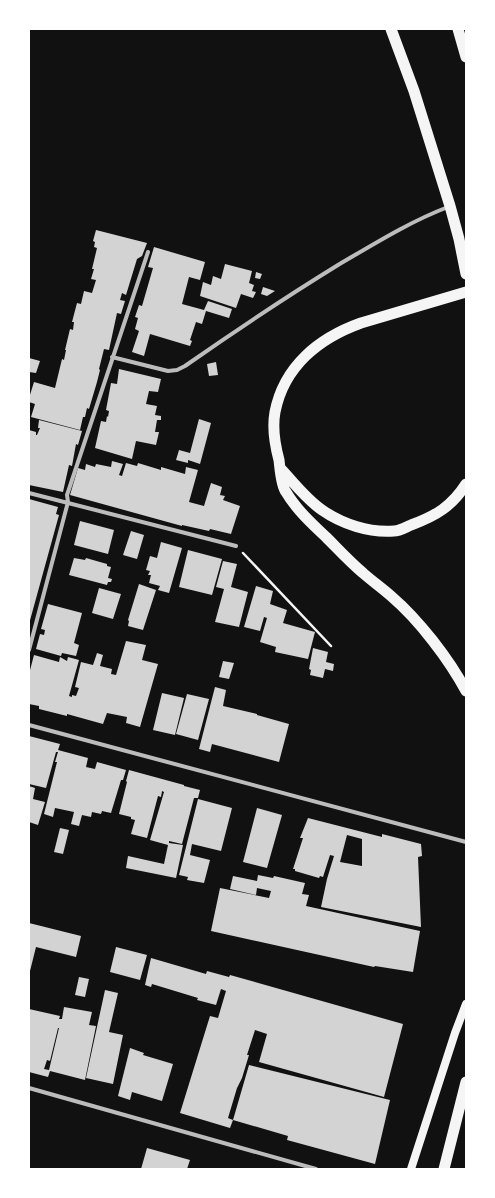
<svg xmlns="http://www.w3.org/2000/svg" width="495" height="1198" font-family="'Noto Sans',sans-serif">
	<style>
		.building { fill: #d3d3d3; fill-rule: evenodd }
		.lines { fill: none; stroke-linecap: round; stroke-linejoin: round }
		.path { stroke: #f5f5f5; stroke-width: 2.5 }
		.minor { stroke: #bcbcbc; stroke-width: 4 }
		.secondary { stroke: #f5f5f5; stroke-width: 8 }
		.trunk { stroke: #f5f5f5; stroke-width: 11 }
	</style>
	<rect width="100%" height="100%" fill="#111"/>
	<path class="building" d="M96,230L147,243L142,256L137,259L126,295L122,293L120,300L125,301L121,314L117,313L109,350L104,349L99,369L100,370L97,382L89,409L87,408L85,417H83L80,430L31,417L35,404L29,402V398L34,382L55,388L62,359L64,360L66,350H65L70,329L73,330L74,322H72L77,303L81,304L84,291L92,293L96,280L91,279L94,269H92L97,248L94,247L95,242L93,241Z
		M154,247L205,262L200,280L189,277L182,304L204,310L208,301L232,309L229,318L206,311L202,324L196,322L190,340L192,341L190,346L150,334L144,356L132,352L139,331L135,329L138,318L135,317L139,305L142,306L153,268L148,267Z
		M225,264L252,271L249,283L254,285L252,291L256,292L253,298L241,294L236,308L200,296L203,282L211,285L213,276L221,279Z
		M256,272L262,274L260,279L255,278Z
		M263,287L275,291L267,296L261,294Z
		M29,358L40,361L36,373L29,372Z
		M216,362L218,375L209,376L207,364Z
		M119,369L161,379L158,392L149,391L146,404L157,406L155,415L161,416V420H157L155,432H159L156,445L136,441L132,459L95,448L101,421L106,422L107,416L108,417L109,411L106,410L111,383L117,384Z
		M199,419L211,423L200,464L188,460V463L176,460L179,450L190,453Z
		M39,420L82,431L78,445L76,444L72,466L69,465L63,492L29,485V430L36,432V435H37L40,428H38Z
		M112,461L123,464L119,475L122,476L126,463L137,466L138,463L161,470V467L185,474L186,467L198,470L189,502L204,506L211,483L222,487L220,495L225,496L223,500L240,506L231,534L210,529L209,531L182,525V526L70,495L78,468L85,470L86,464L95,467L96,464L111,467Z
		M29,499L58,507L56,514L59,515L29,624Z
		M80,521L114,530L108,554L74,545Z
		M131,531L144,535L137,559L123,555Z
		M161,542L182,548L169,593L158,590L160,586L149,583L151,575H148L150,571L146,570L150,556L157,558Z
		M188,550L222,559L212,595L179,587Z
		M74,558L85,560L86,558L107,564V566L111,567L108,578L112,579L111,582H108L107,585L69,575Z
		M223,561L237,564L231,587L248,592L239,627L215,622L224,589L216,587Z
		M139,584L156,590L143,630L128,626L129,621L128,620Z
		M256,586L273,591L270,604L287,610L283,623L315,632L308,659L275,652L276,647L260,642L267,618L264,617L260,631L244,627Z
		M99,588L121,594L113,619L92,613Z
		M48,604L82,613L74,643L79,645L76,656L62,653L61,656L36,649L40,634L44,635L45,630L41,629Z
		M126,641L146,645L142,660L158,664L140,727L126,723L127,717L107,713L103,724L67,714V716L39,709V706L29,704V674L34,655L59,662L60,657L67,661L68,657L79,660L69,696L72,697V695L76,696L79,688L75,687L81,662L93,665L97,653L103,655L100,666L112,669L111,674L116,675Z
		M313,648L328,652L326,662L334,664L333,671L325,669L323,678L310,675L311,670L309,669Z
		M223,661L234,663L229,679L219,677Z
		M215,687L226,690L223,706L253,713L257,714V715L289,724L279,762L212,744L210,752L199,749Z
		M162,693L184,698L175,735L153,730Z
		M187,694L209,699L198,740L176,734Z
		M29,736L60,744L58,750L88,758L86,767L95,769L97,762L126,770L123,780H121L111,813L102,811L101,814L92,812L91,817L82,815L79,826L71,824L74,812L55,808L53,817L44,814L57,762H55L58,752H56L46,788L29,784Z
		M129,770L184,785V786L200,790L198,798H194L182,844L169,841V843L183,845L176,878L126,868L128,856L164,864L168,845L150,840L164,792L162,791L161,797L158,796L147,838L131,834L135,820L131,819V817L119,814L127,782L126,781Z
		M29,786L35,788L33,799L45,802L38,825L29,822Z
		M198,799L232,808L221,851L192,844L190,855L210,860L204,883L187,880L188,877L179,875Z
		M257,808L282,815L267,868L243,862Z
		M308,818L382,837V834L421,844L422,856L418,857L421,927L321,907L327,879L334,856L330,855L323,877L320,876L319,878L295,871V869H293L303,838H300ZM347,835L362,839V866L340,862Z
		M60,828L69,830L63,854L54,852Z
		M258,875L273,878L274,876L305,883L302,894L309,895L306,906L420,931L413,972L375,966L374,967L211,931L220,888L269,898L271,891L257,888L256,895L230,889L233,876L257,881Z
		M29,923L81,936L76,957L36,947L29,975Z
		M116,947L147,955L140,980L110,972Z
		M151,958L206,974L207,971L229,977L230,975L403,1024L384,1097L259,1062L267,1034L255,1030L247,1055H249L242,1078L237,1088L228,1118L233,1120L249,1065L390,1100L375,1164L287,1140L288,1136L233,1120L230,1128L180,1113L210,1016L218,1018L226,991L221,989L216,1005L197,1000L198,998L152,984L151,987L145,985Z
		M79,977L89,979L85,997L75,995Z
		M105,990L118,993L109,1032L123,1035L113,1084L86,1078Z
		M64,1007L92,1012L89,1025L96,1026L85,1080L50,1071L48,1077L29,1072V1009L60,1016L59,1019H62ZM58,1028H59L49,1070L44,1069L47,1060L50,1061Z
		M130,1048L144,1053L143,1055L173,1064L162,1101L132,1092L130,1100L118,1096Z
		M147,1148L190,1160L187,1169H141Z"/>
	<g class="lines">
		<path class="path" d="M243,553L331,646"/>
		<path class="minor" d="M112,357L168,371L177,370L185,366C235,331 286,297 338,265C374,244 409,222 448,207
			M29,493L236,546
			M29,650L68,502L67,495L148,252
			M29,725L466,842
			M29,1088L316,1169"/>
		<path class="secondary" d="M411,1169L455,1033L466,1004"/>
		<path class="trunk" d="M391,29L414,91L450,206L459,239L466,274
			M458,29L466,57
			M466,292L361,323C319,338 284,366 275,412C272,428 275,445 279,460C280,468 281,486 286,492C296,509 312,524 326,537C338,549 350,562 363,573C372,581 382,588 391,596C419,620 449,659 466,691
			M281,469C294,483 306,499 322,510C342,524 369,533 394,531C400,531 406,527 411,525C436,516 452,506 466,484
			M444,1169L466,1082"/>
	</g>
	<rect width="495" height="1198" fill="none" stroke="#ffffff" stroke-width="60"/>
</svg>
